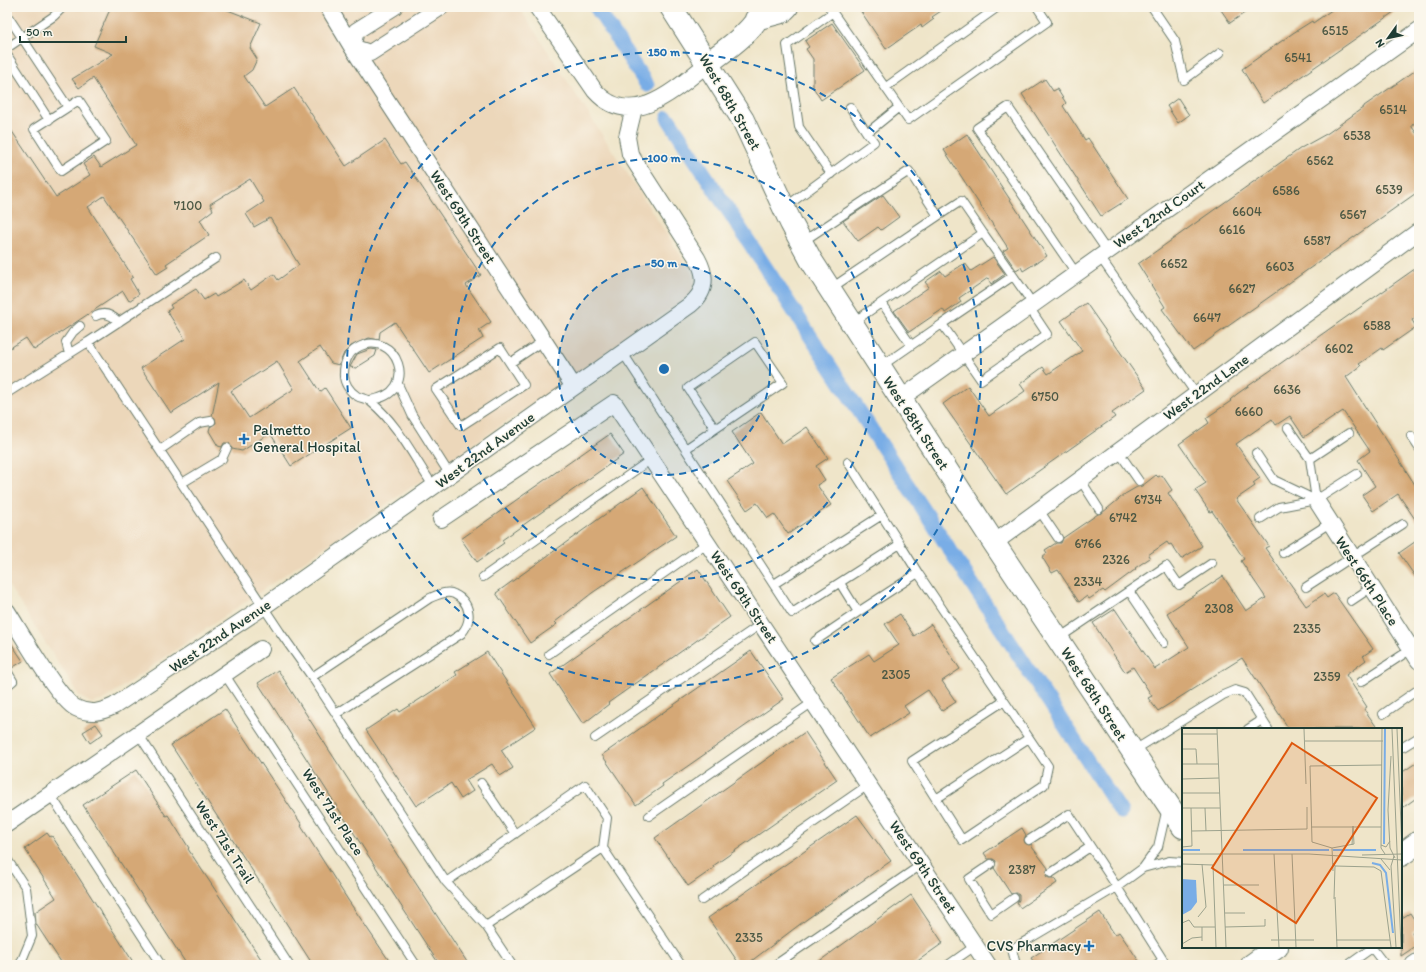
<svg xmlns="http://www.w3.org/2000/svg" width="1426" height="972" font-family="Itim,sans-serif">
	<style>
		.built { fill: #ecd7ba }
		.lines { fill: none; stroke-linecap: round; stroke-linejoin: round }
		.canal { stroke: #79ade6; stroke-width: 15 }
		.building { fill: #d5a876; fill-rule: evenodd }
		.lane-casing { stroke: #687868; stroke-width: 10 }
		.street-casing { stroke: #687868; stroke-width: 18 }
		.secondary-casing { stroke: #687868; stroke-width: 24 }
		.lane { stroke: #fff; stroke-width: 8 }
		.street { stroke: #fff; stroke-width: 16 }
		.secondary { stroke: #fff; stroke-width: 22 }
		.ring { fill: none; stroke: #1f6fb2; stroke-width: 2; stroke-dasharray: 7 5 }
		.poi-dot { fill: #1f6fb2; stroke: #fbf7ec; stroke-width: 1.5 }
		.labels { text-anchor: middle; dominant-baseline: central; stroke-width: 3; stroke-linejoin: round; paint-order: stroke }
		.number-label { font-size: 13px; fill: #4c5844 }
		.street-label { font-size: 15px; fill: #1f3d34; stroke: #fbf7ec }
		.poi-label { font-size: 15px; fill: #1f3d34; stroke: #fbf7ec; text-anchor: start }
		.inset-river { fill: none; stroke: #79ade6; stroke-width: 2 }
		.inset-road { fill: none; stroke: #9ca28d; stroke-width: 1 }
		.view { fill: #de580e; fill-opacity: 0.15; stroke: #de580e; stroke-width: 2 }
		.inset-edge { fill: none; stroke: #1f3d34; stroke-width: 2 }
		.centre { fill: #1f6fb2; stroke: #fbf7ec; stroke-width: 2 }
		.ring-label { font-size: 12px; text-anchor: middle; font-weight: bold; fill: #1f6fb2; stroke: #fbf7ec; stroke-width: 3; stroke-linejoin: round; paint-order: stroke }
	</style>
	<rect width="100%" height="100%" fill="#fbf7ec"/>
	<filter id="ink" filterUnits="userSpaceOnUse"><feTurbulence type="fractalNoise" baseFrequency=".025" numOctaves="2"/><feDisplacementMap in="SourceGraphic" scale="8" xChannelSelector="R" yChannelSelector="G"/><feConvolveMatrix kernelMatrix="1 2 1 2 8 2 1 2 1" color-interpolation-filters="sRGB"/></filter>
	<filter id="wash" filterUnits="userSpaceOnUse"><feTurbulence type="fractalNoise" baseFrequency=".012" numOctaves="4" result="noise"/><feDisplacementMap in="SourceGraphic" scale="16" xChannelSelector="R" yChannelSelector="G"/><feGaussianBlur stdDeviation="0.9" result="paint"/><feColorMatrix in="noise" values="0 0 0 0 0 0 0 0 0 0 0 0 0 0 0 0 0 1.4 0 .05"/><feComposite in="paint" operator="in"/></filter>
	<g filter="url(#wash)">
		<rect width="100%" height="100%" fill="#efe5c9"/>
		<path class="built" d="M7,7H519L692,273L694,285L690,295L103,700L92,703L80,697L7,583Z"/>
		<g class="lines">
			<path class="canal" d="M596,7L647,85
				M668,118L1121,812"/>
		</g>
		<g id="blocks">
			<path class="building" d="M111,7H220L261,23L250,48L257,59L252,70L244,76L265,107L294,88L346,166L385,140L401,164L405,162L481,275L466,285L491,322L479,330L483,338L429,373L395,322L380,332L379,340L369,338L351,346L344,353L339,365L331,363L320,347L300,361L320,392L325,388L351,428L291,466L270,433L242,451L232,449L229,443H224L222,447L218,446L209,431L210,427L216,423L215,418L212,416L219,382L171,413L141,368L185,339L167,311L172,308L170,305L196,289L204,300L214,294L216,297L244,280L251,290L274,274L278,280L299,265L270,218L254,227L246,214L264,202L250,179L210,204L213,210L200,220L209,235L166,264L168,267L157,274L104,196L88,207L133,277L130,279L139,294L129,301L123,291L34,350L26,338L7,350V124L56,197L90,175L83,164L94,157L101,167L136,145L93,78L79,88L72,79L113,54L94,46ZM277,361L294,389L249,418L231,391Z
				M858,7H947L932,17L934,19L922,28L921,25L886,49Z
				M1219,7H1253L1230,23Z
				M1336,7H1401L1263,103L1242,69L1293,33L1312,21L1313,23Z
				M832,23L865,70L821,100L813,87V59L806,49L809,47L805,41Z
				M1419,68V120L1412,125V127L1419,137V191L1193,351L1162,309L1165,307L1138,264L1301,148L1328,133L1364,107V106Z
				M1045,79L1053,91L1057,89L1066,103L1063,106L1085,140L1088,138L1128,199L1101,216L1022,94Z
				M1178,98L1189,115L1178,123L1167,106Z
				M967,134L1047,256L1023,271L1021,267L1016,270L1003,251L1008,248L944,150Z
				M883,195L899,217L881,230L878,227L858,241L843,221Z
				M993,257L1005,274L991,284L988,278L959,298L961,302L945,313L943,309L909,332L894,311L929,287L925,282L941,271L945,276L965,263L971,271Z
				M1419,266V315L1412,320L1416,327L1383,350L1382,348L1359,364L1361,366L1346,377L1419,491V525L1398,494L1373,511L1362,495L1375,486L1358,460L1370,451L1343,411L1304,437L1290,416L1276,425L1272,419L1236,444L1260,478L1253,483L1255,486L1236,499L1269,546L1265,548L1306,606L1324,594L1327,598L1334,593L1373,649L1363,656L1366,660L1346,675L1367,707L1364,709L1378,729H1289L1242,658L1158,711L1148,698L1152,696L1133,667L1125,672L1093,623L1115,609L1155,669L1189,647L1167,613L1223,576L1246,611L1266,598L1241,561L1244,559L1212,511L1210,512L1195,490L1206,483L1179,444L1209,423L1206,418L1231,401L1230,400L1237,394Z
				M1086,303L1146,389L1112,413L1115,417L1006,494L943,404L968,386L989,416L1025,391L1020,384L1043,367L1048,374L1082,351L1061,321Z
				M371,349L377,350L375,356L356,368L350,367L357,354Z
				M761,412L782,444L807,427L828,458L816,466L825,480L817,485L831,505L788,534L774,514L768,518L757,503L747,510L727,481L753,464L732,432Z
				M610,434L624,454L502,540L504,543L477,562L461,539Z
				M1156,475L1158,477L1162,475L1172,490L1168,493L1202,546L1181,559L1171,544L1169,545L1167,542L1148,555L1150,558L1135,568L1136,569L1105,592L1103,590L1089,599L1087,596L1079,602L1058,570L1052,573L1042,557L1047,553L1045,550L1056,543H1061L1063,538L1098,514L1102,513L1125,494L1137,487L1142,486Z
				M643,487L676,536L592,593L555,622L557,624L530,643L496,593Z
				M1419,539V582L1399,553Z
				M698,569L730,617L608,703L609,704L583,724L550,674Z
				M900,614L914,636L931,624L960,669L942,681L956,702L942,711L928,690L904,706L909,713L870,738L831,678L869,654L874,661L899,645L885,624Z
				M7,637L23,661L12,668L7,660Z
				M751,651L784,699L662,784L663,786L636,805L602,755Z
				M487,652L536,727L501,750L513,768L500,776L492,764L466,780L473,791L461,799L451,783L416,806L366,730L398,709L400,712L431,692L457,675L455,672Z
				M278,670L329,750L469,965H441L437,961L366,852L258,683Z
				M225,709L302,825L301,826L348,900L392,965H313L272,901L171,745Z
				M96,724L103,734L90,743L83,732Z
				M805,732L837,780L713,866L714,868L688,886L655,838Z
				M1419,761V796L1401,809V773Z
				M136,770L166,816L168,815L189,848L188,849L265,965H187L83,805Z
				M857,815L891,861L807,919L746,965H740L708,918Z
				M1022,828L1026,835L1024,840L1025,843L1029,845L1032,844V847L1048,868L1046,876L1049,878H1054L1057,883L1020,908L1017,903L1019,900V895L1016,893L1011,894L994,868L996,861L993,859H988L984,853Z
				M47,833L50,837L52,836L135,965H63L36,924L35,912L56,898L25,849Z
				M911,895L943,943L912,965H814Z
				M1100,912L1115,935L1119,932L1139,961L1132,965H1036L1031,958Z
				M1410,913L1419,927L1412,932L1419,944L1401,956V916L1402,918Z"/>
		</g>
	</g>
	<g filter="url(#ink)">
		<use href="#blocks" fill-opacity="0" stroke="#687868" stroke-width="1"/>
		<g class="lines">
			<g class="lane-casing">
				<path id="lane" d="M829,7L908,120L1047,22L1037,7
					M1152,7L1175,41L1184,80L1220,53
					M7,15L68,107
					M7,48L54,16L63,7
					M7,55L49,120
					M886,87L998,7
					M79,100L106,141L61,171L34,129Z
					M850,107L867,133
					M831,174L799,127L787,45L833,12
					M784,208L874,142L867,133L899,107
					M938,216L961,201L983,233
					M802,242L909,171L938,216L830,289
					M1100,257L1196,394
					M1076,273L977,128L1008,107L1107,251
					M882,303L911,345
					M96,316C105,311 113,316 119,322
					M852,323L983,233L1033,304
					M942,324L1013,276
					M88,342L216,258
					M500,348L524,385L461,426L436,389Z
					M623,353L792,613L900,544L848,462
					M69,354L66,342L73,332L80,326
					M510,363L543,341
					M880,367L942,324L981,380L1047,334L1029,307
					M398,384L412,415L450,475
					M7,393L88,342L280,632L312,677L446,882L486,926
					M370,400C423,394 396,326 357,348C348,353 344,363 344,373C343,382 350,392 357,396C361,399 367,398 371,402C398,424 414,458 434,487
					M1288,428L1310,459
					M1411,436L1419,448
					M687,448L715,429L688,388L755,342L783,383L715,429
					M160,450L199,423L211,421
					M1118,451L1139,481
					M1256,453L1274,480L1316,500
					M1080,479L1099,509
					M182,483L222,459L227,448
					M1316,500L1310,459L1349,433
					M1039,510L1058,538
					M1260,519L1279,507L1316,500L1357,474
					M1283,553L1330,523
					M918,573L1048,766L1044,785L962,840L912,761L1004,701
					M483,577L653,458
					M774,584L882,515
					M1306,587L1403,524
					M1129,591L1164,643
					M1351,601L1372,587
					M858,612L918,573L900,544
					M1059,638L1166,566L1179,585L1212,563
					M815,641L858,612L840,583
					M549,654L707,543
					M7,671L13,681L7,686
					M225,675L416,965
					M312,677L430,598C437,595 447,590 454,594C471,602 473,621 461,634L336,714
					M1361,682L1419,644
					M1383,714L1419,689
					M1248,729L1262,720
					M139,735L289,965
					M595,738L761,624
					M1403,747L1419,737
					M1133,751L1223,695L1235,690L1245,693L1268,729
					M481,783L515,834
					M50,794L161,965
					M936,799L1029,738
					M649,816L813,702
					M1029,840L1069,814L1117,887L1143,868L1158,847L1167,808
					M7,859L26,888L32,936L20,965
					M991,864L969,879L991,914L1014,898
					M1143,868L1169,861L1183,862
					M1051,873L1090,847
					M446,882L585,785L607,818L603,848
					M702,900L868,785
					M512,965L486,926L603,848L681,965
					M775,965L921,865
					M948,965L975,946
					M1016,965L1012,949L1117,887L1163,960L1156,965
					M1348,965L1372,948L1385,965"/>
			</g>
			<g class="street-casing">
				<path id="street" d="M328,7L352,47L574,387
					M537,7L595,91C632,132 677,88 708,63
					M352,47L370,53L441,7
					M352,47L356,31L394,7
					M900,399L1419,30
					M1316,500L1419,661
					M441,519L614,403L988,965
					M994,543L1419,231
					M7,611C20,631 58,699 76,708C90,715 101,712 114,706L263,607L690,305C707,291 707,276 697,258L630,154L627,137L634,108
					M7,824L261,649
					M1413,965L1419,961"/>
			</g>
			<g class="secondary-casing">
				<path id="secondary" d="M671,7L743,120L791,223L811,260L994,543L1183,827
					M756,19L782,12L787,7
					M708,63C728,48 754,31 764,7
					M1401,855L1419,842
					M1252,965L1277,947"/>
			</g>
			<use href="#lane" class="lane"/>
			<use href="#street" class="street"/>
			<use href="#secondary" class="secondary"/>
		</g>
	</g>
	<circle cx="664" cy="369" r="106" fill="#1f6fb2" fill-opacity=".12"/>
	<g class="ring">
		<circle cx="664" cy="369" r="106"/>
		<circle cx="664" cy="369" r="211"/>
		<circle cx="664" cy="369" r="317"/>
	</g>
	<g class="poi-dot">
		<path d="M242 433h4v4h4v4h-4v4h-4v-4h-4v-4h4z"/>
		<path d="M1087 940h4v4h4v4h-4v4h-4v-4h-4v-4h4z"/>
	</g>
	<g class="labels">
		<g class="number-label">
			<text x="1335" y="30">6515</text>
			<text x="1298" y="57">6541</text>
			<text x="1393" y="109">6514</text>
			<text x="1357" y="135">6538</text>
			<text x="1320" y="160">6562</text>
			<text x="1389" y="189">6539</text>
			<text x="1286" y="190">6586</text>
			<text x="188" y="205">7100</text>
			<text x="1247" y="211">6604</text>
			<text x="1353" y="214">6567</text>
			<text x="1232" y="229">6616</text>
			<text x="1317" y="240">6587</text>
			<text x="1174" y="263">6652</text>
			<text x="1280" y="266">6603</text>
			<text x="1242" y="288">6627</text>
			<text x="1207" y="317">6647</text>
			<text x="1377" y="325">6588</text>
			<text x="1339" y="348">6602</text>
			<text x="1287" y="389">6636</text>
			<text x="1045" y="396">6750</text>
			<text x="1249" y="411">6660</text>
			<text x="1148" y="499">6734</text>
			<text x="1123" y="517">6742</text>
			<text x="1088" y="543">6766</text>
			<text x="1116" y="559">2326</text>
			<text x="1088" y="581">2334</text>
			<text x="1219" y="608">2308</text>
			<text x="1307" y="628">2335</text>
			<text x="896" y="674">2305</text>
			<text x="1327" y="676">2359</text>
			<text x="1022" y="869">2387</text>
			<text x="749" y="937">2335</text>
		</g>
		<g class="street-label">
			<text transform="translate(730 102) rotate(60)">West 68th Street</text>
			<text transform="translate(1159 214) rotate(-35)">West 22nd Court</text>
			<text transform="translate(463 217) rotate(57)">West 69th Street</text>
			<text transform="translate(1206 387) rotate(-36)">West 22nd Lane</text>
			<text transform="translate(916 423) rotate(57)">West 68th Street</text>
			<text transform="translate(485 450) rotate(-36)">West 22nd Avenue</text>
			<text transform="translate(1367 581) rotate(57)">West 66th Place</text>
			<text transform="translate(744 597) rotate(56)">West 69th Street</text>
			<text transform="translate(220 636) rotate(-34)">West 22nd Avenue</text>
			<text transform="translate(1094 694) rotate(57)">West 68th Street</text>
			<text transform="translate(333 812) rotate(57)">West 71st Place</text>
			<text transform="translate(225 842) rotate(57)">West 71st Trail</text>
			<text transform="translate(923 867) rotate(56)">West 69th Street</text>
		</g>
		<g class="poi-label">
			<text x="253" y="430">Palmetto<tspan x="253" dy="17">General Hospital</tspan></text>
			<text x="1081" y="946" text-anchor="end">CVS Pharmacy</text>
		</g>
	</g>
	<g transform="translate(1182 728)">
		<rect width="220" height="220" fill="#efe5c9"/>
		<path d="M0,151L14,152L15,174L9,182L0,187Z" fill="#79ade6"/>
		<path class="inset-river" d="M202,116L203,1M0,122H18M61,122H147M151,122H194M190,135L198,137L204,145L211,205"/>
		<path class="inset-road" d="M35,1L44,219M122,1L124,56M200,1L199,120L203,126M210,1L219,219M215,1L220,121M0,6H35M123,13H201M0,21H14L15,36M209,28L206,82L208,120L213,130M0,36H36M0,51L37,50M0,65H38M0,80H38M23,80L24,103M129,99H199M10,103L125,101V79M170,117L171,98M199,117L204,119L208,113M0,119L10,118L9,80M150,120L130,114L128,38L200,37M150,120L172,116L171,98M150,120L151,143M0,126H127L220,132M92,126L97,219M110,126L114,219M180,127L220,126M212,128L209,138L214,219M199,131L208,142M151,135L153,138L152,171M0,136L31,137L34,219M153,138L192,139L199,143L209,219M42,157H77M153,169L155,219M43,185H63M16,189L24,179L20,136M0,195L7,192L12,199H33M20,199V213M43,199L83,198V191M89,212H132M154,212H208M0,216L10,210L20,209"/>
		<path class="view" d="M110,15L195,70L114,195L30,140Z"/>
		<rect width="220" height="220" class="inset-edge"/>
	</g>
	<circle cx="664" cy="369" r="6" class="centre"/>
	<g class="ring-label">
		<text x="664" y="56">150 m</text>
		<text x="664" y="162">100 m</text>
		<text x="664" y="267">50 m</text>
	</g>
	<rect width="1426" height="972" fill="none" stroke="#fbf7ec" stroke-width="24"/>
	<g transform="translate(1388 38) rotate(237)" stroke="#fbf7ec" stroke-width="3" paint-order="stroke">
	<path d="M0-3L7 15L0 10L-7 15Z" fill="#1f3d34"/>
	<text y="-6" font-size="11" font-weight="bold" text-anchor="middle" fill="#1f3d34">N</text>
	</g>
	<path d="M20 36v6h106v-6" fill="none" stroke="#1f3d34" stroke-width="2"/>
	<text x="26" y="36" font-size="12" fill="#1f3d34" stroke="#fbf7ec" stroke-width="3" paint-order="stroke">50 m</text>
</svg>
